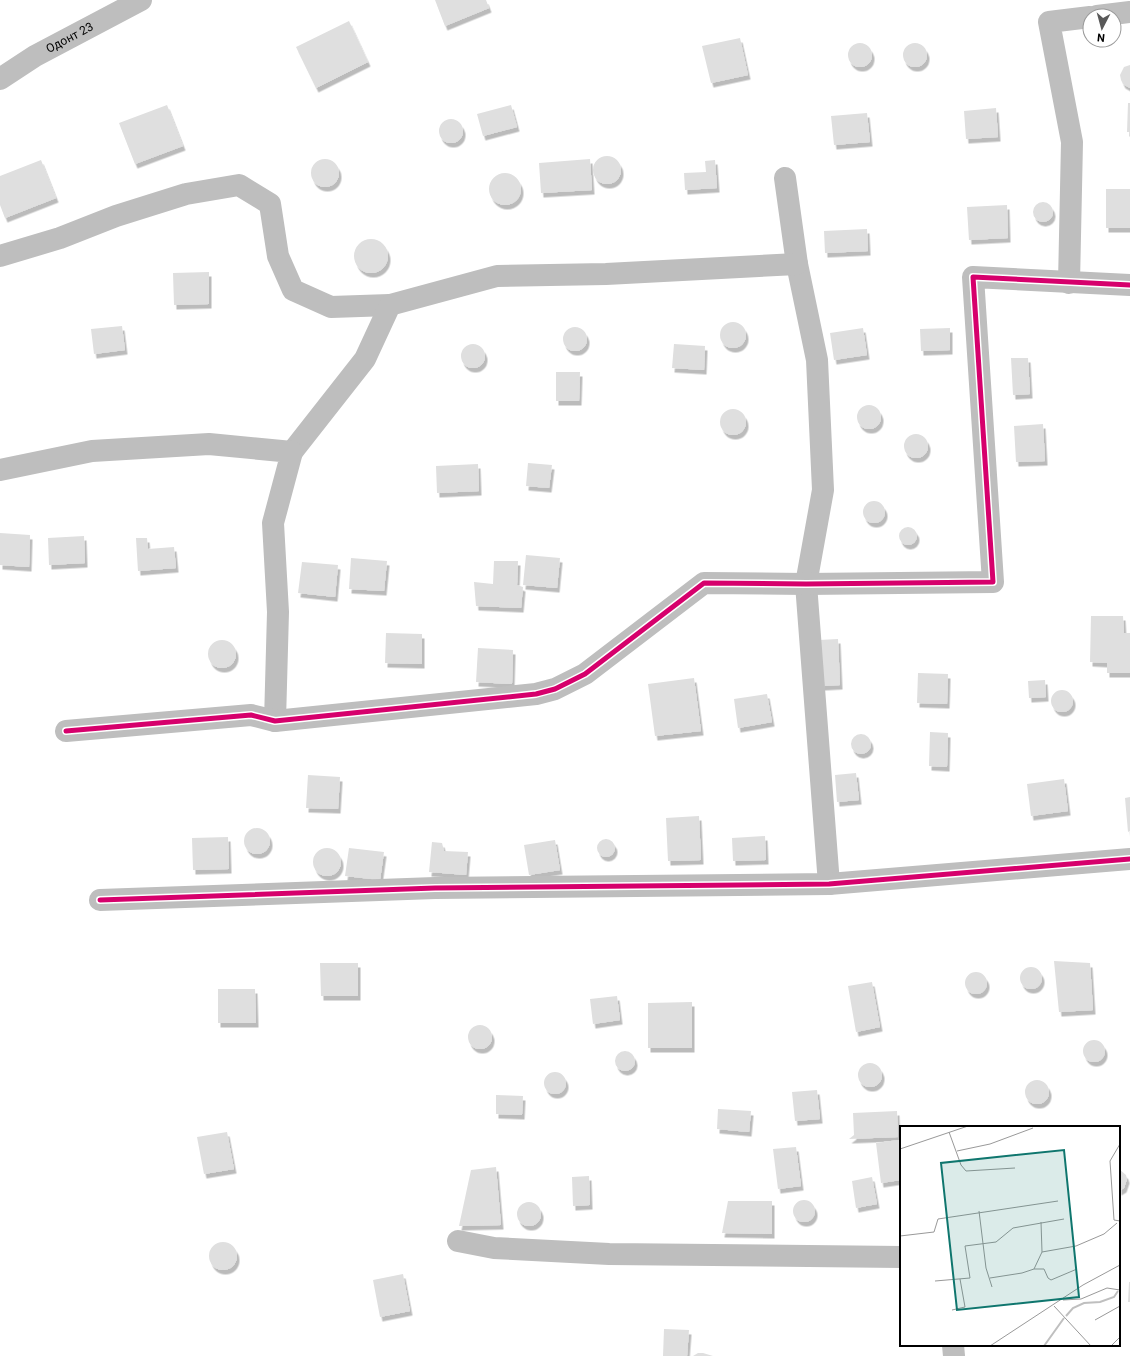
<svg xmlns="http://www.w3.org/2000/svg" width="1130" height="1356" font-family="Roboto,sans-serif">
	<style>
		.building { fill: #dfdfdf; filter: url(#shadow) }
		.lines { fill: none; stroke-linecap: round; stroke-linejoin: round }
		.minor { stroke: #bebebe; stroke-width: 22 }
		.cycleway-casing { stroke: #fff; stroke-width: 8 }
		.cycleway { stroke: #d6006c; stroke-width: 5 }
		.labels { text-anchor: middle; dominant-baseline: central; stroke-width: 3.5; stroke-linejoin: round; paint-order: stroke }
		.street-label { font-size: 12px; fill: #000; stroke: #fff }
		.inset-river { fill: none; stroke: #bfbfbf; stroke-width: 2 }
		.inset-road { fill: none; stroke: #999; stroke-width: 1 }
		.view { fill: #0f766e; fill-opacity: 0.15; stroke: #0f766e; stroke-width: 2 }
		.inset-edge { fill: none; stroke: #000; stroke-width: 2 }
	</style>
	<defs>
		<filter id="shadow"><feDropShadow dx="2.5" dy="4.5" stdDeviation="0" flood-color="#0004"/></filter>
	</defs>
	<rect width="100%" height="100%" fill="#fff"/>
	<path class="building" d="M435,0H486L489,8L445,26Z
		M349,21L368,62L316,88L296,47Z
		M740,38L748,75L711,83L702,46Z
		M903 55a12 12 0 1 1 24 0a12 12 0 1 1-24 0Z
		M848 55a12 12 0 1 1 24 0a12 12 0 1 1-24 0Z
		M1130,65V88L1123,84L1121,80L1120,75L1124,67Z
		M1128,103H1130V132H1127Z
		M167,105L183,146L135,164L119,123Z
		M511,105L517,127L483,136L477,114Z
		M996,108L998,137L966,139L964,111Z
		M867,113L870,142L834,145L831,116Z
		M439 131a12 12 0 1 1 24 0a12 12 0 1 1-24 0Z
		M593 170a14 14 0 1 1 28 0a14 14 0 1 1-28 0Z
		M311 173a14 14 0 1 1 28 0a14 14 0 1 1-28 0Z
		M590,159L592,190L541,193L539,163Z
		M41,160L56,198L5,218L0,205V176Z
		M715,160L717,188L685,190L684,173L706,172L705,161Z
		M489 189a16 16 0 1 1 32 0a16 16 0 1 1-32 0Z
		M1106,189H1130V228H1106Z
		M1033 212a10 10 0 1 1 20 0a10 10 0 1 1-20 0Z
		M1007,205L1008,238L969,240L967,207Z
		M867,229L868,251L825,253L824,231Z
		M354 256a17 17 0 1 1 34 0a17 17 0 1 1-34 0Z
		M209,272V304L174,305L173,273Z
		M720 335a13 13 0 1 1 26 0a13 13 0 1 1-26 0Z
		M122,326L125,350L94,354L91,329Z
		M563 339a12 12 0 1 1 24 0a12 12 0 1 1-24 0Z
		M863,328L867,355L834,360L830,333Z
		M950,328V350L921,351L920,329Z
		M461 356a12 12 0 1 1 24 0a12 12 0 1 1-24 0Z
		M674,344L705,346L704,370L672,368Z
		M1011,358H1028L1030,394L1013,395Z
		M556,372H580L579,401H556Z
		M857 417a12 12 0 1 1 24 0a12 12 0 1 1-24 0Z
		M720 422a13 13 0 1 1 26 0a13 13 0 1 1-26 0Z
		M1043,424L1045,461L1016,462L1014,426Z
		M904 446a12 12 0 1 1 24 0a12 12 0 1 1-24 0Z
		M528,463L552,465L549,488L526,486Z
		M478,464L479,491L437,493L436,466Z
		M863 512a11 11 0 1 1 22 0a11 11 0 1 1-22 0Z
		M899 536a9 9 0 1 1 18 0a9 9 0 1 1-18 0Z
		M0,533L30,535L29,567L0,565Z
		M84,536L85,563L49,565L48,538Z
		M136,538H147L148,549L174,547L176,568L138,571Z
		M526,555L560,558L557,588L523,585Z
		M351,558L387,561L384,591L349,589Z
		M494,561H518L517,585L523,587L521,608L476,606L474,582L493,584Z
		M302,562L338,565L335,597L298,593Z
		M1091,616H1123L1124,633H1130V673H1107V663L1090,662Z
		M386,633L422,634V664L385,663Z
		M838,639L840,685L822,686L819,640Z
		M208 654a14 14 0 1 1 28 0a14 14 0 1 1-28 0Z
		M478,648L513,650L512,684L476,682Z
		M918,673L948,674L947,704L917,703Z
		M694,678L701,731L655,736L648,684Z
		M1045,680L1046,697L1029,698L1028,681Z
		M1051 701a11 11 0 1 1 22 0a11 11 0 1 1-22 0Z
		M767,694L772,722L738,728L734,699Z
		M930,732L948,733L947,767L929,766Z
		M851 744a10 10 0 1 1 20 0a10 10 0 1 1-20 0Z
		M856,773L859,800L837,802L835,775Z
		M308,775L340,777L338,809L306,808Z
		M1064,779L1068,811L1031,816L1027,784Z
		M1130,797V831L1128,832L1125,798Z
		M699,816L701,860L668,861L666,818Z
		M244 841a13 13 0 1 1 26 0a13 13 0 1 1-26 0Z
		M765,836L766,860L733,861L732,838Z
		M228,837L229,869L193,870L192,838Z
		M597 848a9 9 0 1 1 18 0a9 9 0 1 1-18 0Z
		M555,840L560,870L529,875L524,845Z
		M432,842L442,843L444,851L468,852L466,875L429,872Z
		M349,848L384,852L380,880L345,876Z
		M313 862a14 14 0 1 1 28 0a14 14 0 1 1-28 0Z
		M1054,961L1090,963L1093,1010L1059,1012Z
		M320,963H358V996H321Z
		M1020 978a11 11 0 1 1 22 0a11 11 0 1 1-22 0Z
		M965 983a11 11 0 1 1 22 0a11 11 0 1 1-22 0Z
		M872,982L880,1027L856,1032L848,986Z
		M218,989H255L256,1023H218Z
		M617,996L620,1020L593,1024L590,999Z
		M692,1002V1048H648V1003Z
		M468 1037a12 12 0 1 1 24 0a12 12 0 1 1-24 0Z
		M1083 1051a11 11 0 1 1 22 0a11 11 0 1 1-22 0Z
		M615 1061a10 10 0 1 1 20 0a10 10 0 1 1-20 0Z
		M858 1075a12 12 0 1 1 24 0a12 12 0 1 1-24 0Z
		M544 1083a11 11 0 1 1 22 0a11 11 0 1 1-22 0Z
		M1025 1092a12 12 0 1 1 24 0a12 12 0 1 1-24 0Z
		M817,1090L820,1119L795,1121L792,1092Z
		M496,1095L523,1096L522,1115L496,1114Z
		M718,1109L751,1111L749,1132L717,1129Z
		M897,1111L898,1137L849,1139L854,1135L853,1113Z
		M227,1132L234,1169L204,1174L197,1137Z
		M899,1140L901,1160V1180L881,1183L876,1143Z
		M796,1147L801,1186L778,1189L773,1149Z
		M496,1167L501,1225L459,1226L471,1170Z
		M1119,1169L1126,1175L1127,1179L1124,1188L1119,1191Z
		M589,1176L590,1205L573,1206L572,1177Z
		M872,1177L877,1204L856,1208L852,1181Z
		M793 1211a11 11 0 1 1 22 0a11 11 0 1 1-22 0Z
		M728,1201H772V1234L722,1233Z
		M517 1214a12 12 0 1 1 24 0a12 12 0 1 1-24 0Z
		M209 1256a14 14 0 1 1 28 0a14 14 0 1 1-28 0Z
		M403,1274L410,1311L380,1317L373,1280Z
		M1129,1282H1130V1302H1128Z
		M664,1329L689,1330L687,1356H663Z
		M698,1353H703L713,1356H693Z"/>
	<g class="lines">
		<g class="minor">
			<path d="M1097,16L1130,12"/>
			<path id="s1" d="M0,79L35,56L141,0"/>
			<path d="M785,178L797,264L817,360L823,490L806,584L829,884"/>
			<path d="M0,256L60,238L116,216L186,194L239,185L270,204L278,256L293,290L331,307L390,305"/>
			<path d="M1069,283L1072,142L1049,22L1090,17"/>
			<path d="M292,452L365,359L390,305L497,276L606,274L797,264"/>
			<path d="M0,470L92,451L209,444L292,452L273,523L278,612L275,721"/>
			<path d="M66,731L251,715L275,721L536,694L555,689L585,674L704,583L806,584L993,582L973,277L1130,285"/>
			<path d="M100,900L435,888L829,884L1130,859"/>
			<path d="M458,1241L494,1248L609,1254L901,1257"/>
			<path d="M953,1345L954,1356"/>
		</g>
		<g class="cycleway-casing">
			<path id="cycleway" d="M66,731L251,715L275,721L536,694L555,689L585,674L704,583L806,584L993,582L973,277L1130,285
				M100,900L435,888L829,884L1130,859"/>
		</g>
		<use href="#cycleway" class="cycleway"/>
	</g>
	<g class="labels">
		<g class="street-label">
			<text stroke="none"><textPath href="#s1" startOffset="81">Одонт 23</textPath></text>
		</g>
	</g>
	<g transform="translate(900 1126)">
		<rect width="220" height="220" fill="#fff"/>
		<path class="inset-river" d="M166,190L173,182L184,177L200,176L214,171L218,165M144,220L164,192"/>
		<path class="inset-road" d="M49,6L61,39L66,45L115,42M220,18L210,35L214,94L220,95M0,23L68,0M57,25L90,18L133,2M79,85L86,142L92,161M141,96L142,126L176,120L204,108L217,97M0,110L34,106L38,93L158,75M134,143H144L148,152L151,154L177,143M90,152L122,147L134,143L142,126M35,155L70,152L65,120L96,116L113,102L164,93M163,174L181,173L207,162L220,164M154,180L191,220M52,184L65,181L60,153M195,194L220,180M90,220L183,159L220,139M211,220L220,211"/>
		<path class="view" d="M164,24L179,171L57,184L41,37Z"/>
		<rect width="220" height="220" class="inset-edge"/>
	</g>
	<g transform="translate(1102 28) rotate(186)"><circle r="19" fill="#ffffff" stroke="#999999"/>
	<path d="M0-3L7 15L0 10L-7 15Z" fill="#595959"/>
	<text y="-6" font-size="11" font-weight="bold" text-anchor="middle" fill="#000000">N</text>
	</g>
</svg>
